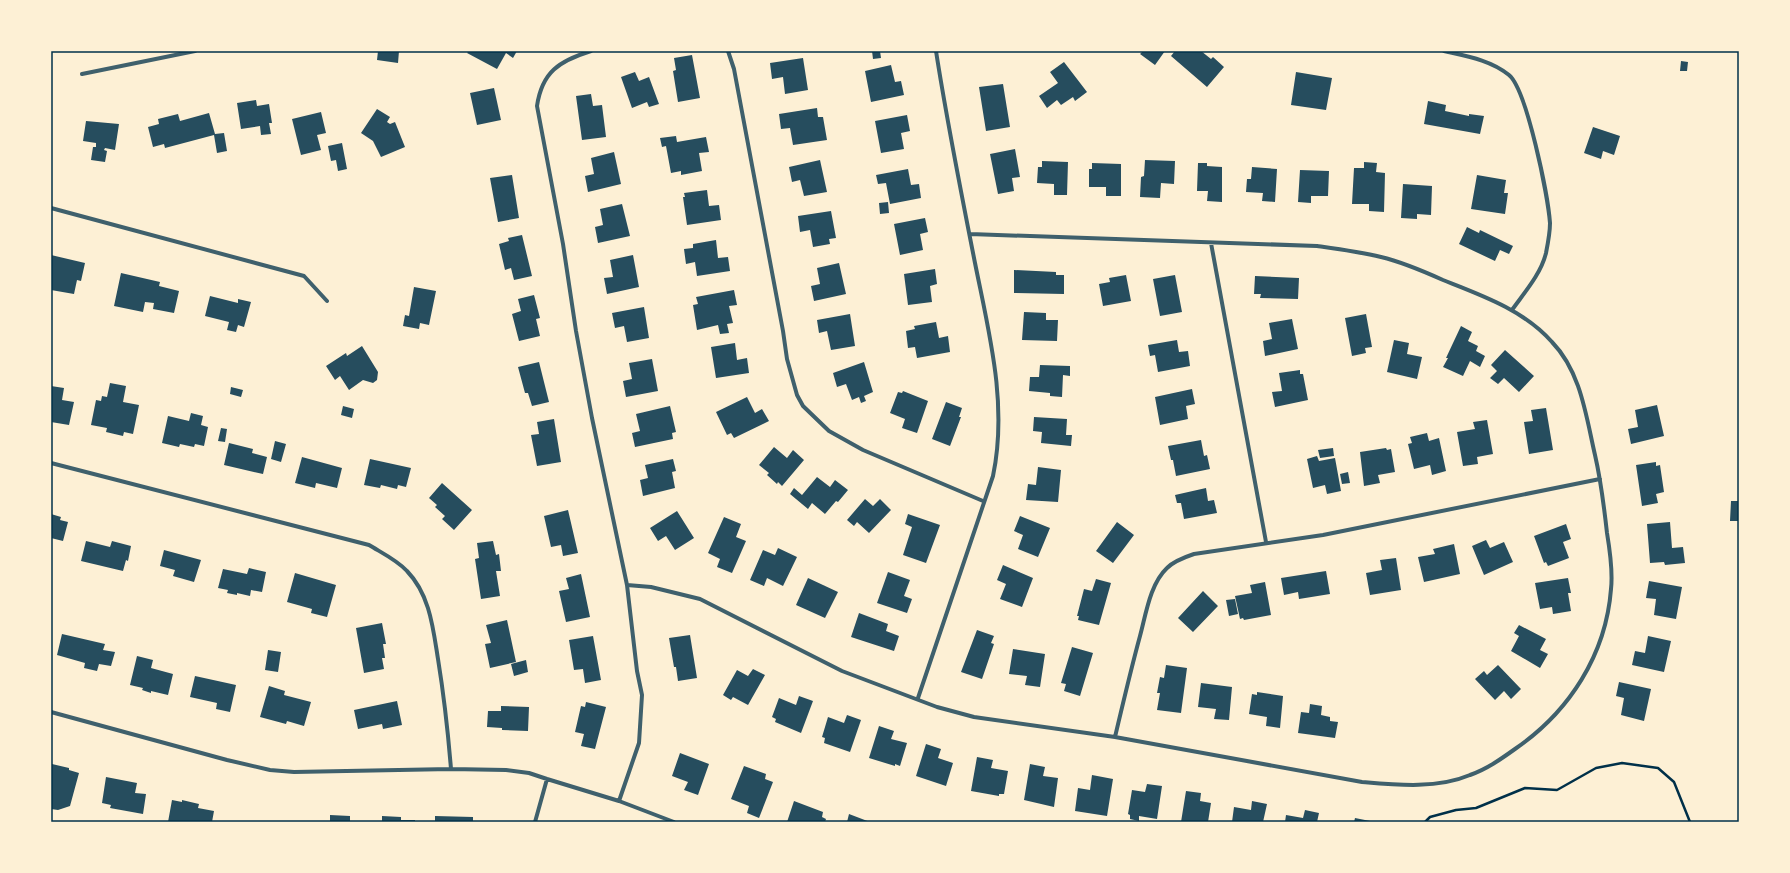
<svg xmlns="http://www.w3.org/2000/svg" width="1790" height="873" font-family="'Titillium Web',sans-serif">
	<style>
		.building { fill: #264d5e }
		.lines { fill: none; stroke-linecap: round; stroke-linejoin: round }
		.path { stroke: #003049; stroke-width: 2.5 }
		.minor { stroke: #3f606c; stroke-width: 4 }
		.neatline { fill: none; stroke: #003049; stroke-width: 1.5 }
	</style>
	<rect width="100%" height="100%" fill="#fdf0d5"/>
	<path class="building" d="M378,51H399L398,63L377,60Z
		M469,51H517L513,58L506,53L497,69L467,53Z
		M872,51H880L881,58L873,59Z
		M1143,51H1165L1155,65L1140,54Z
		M1175,51H1201L1211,59L1213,57L1224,67L1207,87L1171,56Z
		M692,55L700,98L678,102L673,71L676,70L674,58Z
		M803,58L808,90L785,94L783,77L772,79L770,63Z
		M1681,61L1688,62L1687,71H1680Z
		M1064,62L1087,92L1075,101L1073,97L1061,105L1057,100L1047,108L1039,96L1058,83L1050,72Z
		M891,65L895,82L901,81L904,95L871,102L865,71Z
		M635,72L639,81L649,77L659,104L649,107L647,102L632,108L621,77Z
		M1296,72L1332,78L1326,110L1291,105Z
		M1003,84L1010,127L986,131L979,87Z
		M494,88L501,120L477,125L470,93Z
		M591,94L593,106L602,105L606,137L582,140L576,96Z
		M256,100L257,106L269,104L272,123H269L271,134L261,135L260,126L241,129L237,103Z
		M1428,101L1446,105L1445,111L1469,116V114L1484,116L1480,134L1424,124Z
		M817,108L818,117H823L827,140L793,145L790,128L781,129L779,114Z
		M377,109L390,117L387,122L390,124L395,122L405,147L381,157L373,141L361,133Z
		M321,112L326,133L317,135L321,150L301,155L292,119Z
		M209,113L215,134L224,133L227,151L217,153L214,135L165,148L164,144L153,147L148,127L159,124L158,119L178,114L180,121Z
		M907,115L910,131L901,133L904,149L881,153L875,121Z
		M86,121L119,124L115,150L105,148L104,150L107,151L105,162L91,160L93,147H96V143L83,141Z
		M1593,127L1620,136L1614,155L1603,151L1601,159L1584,153Z
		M676,136L677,142L706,137L709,152L699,153L702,171L681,175V171L671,173L666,146L662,147L660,138Z
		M342,143L347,169L338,171L336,160L331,161L328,146Z
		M1015,149L1020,177L1012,178L1014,191L998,194L990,154Z
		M614,152L621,184L588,192L585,176L594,174L591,158Z
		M820,160L827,192L804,196L800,180L792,182L789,167Z
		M1145,160L1175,161L1174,184L1161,183L1160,198L1140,197L1141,177L1144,176Z
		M1042,161L1068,162L1067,195H1054V184L1037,183L1038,167H1042Z
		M1364,162L1377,163L1376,172L1385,173L1384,212L1369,211V204H1352L1354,168H1364Z
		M1092,163L1121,164V196H1106V187H1089V169H1092Z
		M1198,163H1207V166L1222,167V202L1207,201L1208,191H1197Z
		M1252,167L1277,169L1275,202L1262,201L1263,193L1246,192L1247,179H1251Z
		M908,169L911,185L919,184L921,198L890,204L886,183L878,184L876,175Z
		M1300,170L1329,171L1328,196H1311V203L1298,202Z
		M512,175L519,218L498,222L490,178Z
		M1477,175L1506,180L1504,193H1508L1505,214L1471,209Z
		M1403,184L1432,186L1431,215L1417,214V219L1401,218Z
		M707,190L709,206L719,205L721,220L687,225L683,197H685L684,193Z
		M888,202L889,213L880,214L879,203Z
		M622,204L630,236L598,243L595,227L603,225L600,209Z
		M831,211L836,238L829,239L830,244L813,247L810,230L800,232L798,216Z
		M925,218L928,232L920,234L923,250L900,255L894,224Z
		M1467,227L1479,233L1480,230L1513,246L1509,254L1500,250L1495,261L1459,244Z
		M522,235L532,276L514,280L511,268L505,270L499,244L509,241L508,238Z
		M716,240L718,258L728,257L730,271L697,276L695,262L686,264L684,249L693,248V244Z
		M51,255L85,263L81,281L77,280L74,294L51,290Z
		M633,255L639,287L607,294L604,278L613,277L610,260Z
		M839,263L846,294L814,301L811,286L820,284L817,268Z
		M935,269L937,284L930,286L932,302L908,305L904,274Z
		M1014,270L1056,272V275H1064V294L1014,293Z
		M121,273L160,282L159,286L179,291L174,313L153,309L154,303L145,302L143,312L114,306Z
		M1126,275L1131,301L1103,306L1099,284L1110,282L1109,278Z
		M1175,275L1182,312L1160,316L1153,279Z
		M1255,276L1299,278L1298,299L1260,298L1261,294H1254Z
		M414,287L436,291L429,325L420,323L419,329L403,326L405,315L409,316Z
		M734,290L737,305L729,306L733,323L727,324L729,333L720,334L718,325L697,330L693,305L698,304L696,297Z
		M534,295L540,318L536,319L540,336L519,341L512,314L521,311L518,299Z
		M210,296L238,303V299L251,302L244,327L238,325L236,332L227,330L229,322L205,316Z
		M644,307L649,338L627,342L624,326L615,328L612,313Z
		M1024,312L1046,313V320H1058L1057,341L1022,340Z
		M850,314L855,346L831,350L827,331L819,333L817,320Z
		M1366,314L1372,347L1365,348L1366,353L1352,356L1345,318Z
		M1292,319L1298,349L1265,356L1263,341L1272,339L1269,323Z
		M936,322L939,338L948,336L950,352L917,358L915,347L908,348L906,331L915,329L914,326Z
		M1461,326L1472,332L1468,341L1478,346L1476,351L1485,356L1480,367L1470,361L1463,376L1443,367L1448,358H1446Z
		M1177,340L1179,352L1188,351L1190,366L1158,372L1155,355L1150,356L1148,345Z
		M1394,340L1409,343L1407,354L1422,357L1417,379L1387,372Z
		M735,343L737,360L747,358L749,373L716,378L711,347Z
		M362,346L378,372L377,380L373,383L363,380L349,390L340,376L335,380L326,366L346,353L347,356Z
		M1505,350L1534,376L1519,392L1504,378L1498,384L1490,378L1497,371L1491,365Z
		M652,359L658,391L626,397L623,381L632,379L629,363Z
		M539,362L549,402L532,406L528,393H525L518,367Z
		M864,362L873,392L864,396L866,401L861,403L859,397L852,400L846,384L837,387L833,373Z
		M1040,365L1070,366V376L1063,375L1062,397L1050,396V393L1029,391L1030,377H1039Z
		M1300,370V374H1303L1308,400L1275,407L1272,392L1282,391L1279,373Z
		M110,383L126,386L123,402L139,405L133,434L124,432L123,436L106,432L107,428L91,425L96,400L101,401L102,396L107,397Z
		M51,386L64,388L62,400L74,402L69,425L51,422Z
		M231,387L243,390L241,397L230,394Z
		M1192,389L1195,404L1186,406L1188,419L1160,425L1155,397Z
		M903,391L928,401L917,433L902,428L905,419L890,413L898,392L902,393Z
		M747,397L755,413L762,409L769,421L734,438L731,433L727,435L716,412Z
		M946,402L962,408L959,417H961L950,446L932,439Z
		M1657,405L1664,436L1631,444L1628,429L1638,427L1635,410Z
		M343,406L354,409L352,418L341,415Z
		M670,406L676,432L672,433L673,439L635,447L632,433L640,431L636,414Z
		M1546,408L1553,450L1529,454L1524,422L1533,421L1531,410Z
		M191,413L203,416L201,425L208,427L204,446L195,444L194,447L180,444L179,447L162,443L168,416L189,421Z
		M1034,417L1067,419L1066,435H1072L1071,446L1041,443L1042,432L1033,431Z
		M554,419L561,462L537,466L531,435L539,434L537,422Z
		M1487,420L1493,454L1477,457L1478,464L1463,466L1457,432L1475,429L1473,422Z
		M221,428L227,429L225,442L218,441Z
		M1427,433L1429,441L1439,438L1446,471L1432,475L1430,465L1414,469L1408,444L1412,443L1410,437Z
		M1201,440L1204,456L1207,455L1210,469L1176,476L1173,460H1171L1168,446Z
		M275,441L286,444L281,462L271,459Z
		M229,443L253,449L252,453L267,457L263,474L224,465Z
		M774,447L787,458L793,450L804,460L782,486L778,482L777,484L767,475L769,473L759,465Z
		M1333,448L1334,456L1320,458L1318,450Z
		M1386,448L1387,450L1391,449L1395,472L1378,475L1380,483L1364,486L1360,452Z
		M1317,456L1319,461L1335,458L1341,491L1327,494L1325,485L1313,488L1307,459Z
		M302,457L342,468L337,488L316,483L315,488L295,483Z
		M370,459L411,468L406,487L398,485L397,489L381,485L380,488L364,485Z
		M673,459L676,471L672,472L675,488L643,496L640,480L648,478L645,465Z
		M1656,462V466L1660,465L1664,492L1656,494L1658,503L1642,506L1636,465Z
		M1038,467L1061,470L1058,502L1026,500L1028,484L1036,485Z
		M1348,472L1350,483L1342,484L1340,474Z
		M817,477L830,487L835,480L848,490L838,502L836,501L825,514L812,503L808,509L790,494L794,488L802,495Z
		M442,483L472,510L454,530L442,519L445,516L435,507L437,505L429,498Z
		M1206,488L1208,501L1214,500L1217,513L1184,519L1181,503H1177L1175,495Z
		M865,499L873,506L880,499L891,510L869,533L857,522L854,526L847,520Z
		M1731,501H1739V521H1730Z
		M568,510L578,553L563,556L561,545L551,547L544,516Z
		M677,511L694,538L675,550L666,536L658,541L650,528Z
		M51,514L61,517L60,520L68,522L63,541L51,538Z
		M908,514L940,525L926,563L903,555L912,527L905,524Z
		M1020,516L1050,528L1038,557L1018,549L1023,535L1014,531Z
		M724,517L741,524L736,537L746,541L732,573L717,567L720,559L708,553Z
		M1117,522L1134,535L1113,563L1096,551Z
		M1670,522L1672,548L1683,547L1685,563L1665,565L1664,562L1650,563L1647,524Z
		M1566,524L1571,539L1563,542L1569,558L1548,566L1546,562L1544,563L1534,536Z
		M1486,540L1490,548L1504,542L1513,562L1484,575L1472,546Z
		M86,541L110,547L112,541L131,546L128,561L126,560L123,571L81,561Z
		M493,541L496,555L499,554L501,571H496L500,596L481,599L475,559L479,558L477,543Z
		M1454,544L1460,574L1424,582L1418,557L1435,554L1433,549Z
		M778,548L797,557L783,586L767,578L764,586L750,580L763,550L775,555Z
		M164,550L201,560L194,582L173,576L175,570L160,566Z
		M1396,558L1401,590L1370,595L1366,573L1382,570L1380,560Z
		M1003,565L1033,578L1022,607L1000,599L1006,584L997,580Z
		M249,568L266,572L262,592L251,590L250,596L237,593V595L227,593L228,590L218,588L223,569L247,574Z
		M1326,571L1330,594L1299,599L1298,592L1284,595L1281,578Z
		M888,572L910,580L904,596L912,599L907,613L877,603Z
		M295,573L336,585L327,617L311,613L312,609L287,602Z
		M581,574L590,617L566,622L559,591L569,589L566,578Z
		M808,578L838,592L825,618L796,605Z
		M1568,578L1571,593H1568L1571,611L1553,614L1552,607L1540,609L1535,583Z
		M1096,579L1111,583L1099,625L1078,620L1079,616H1077L1084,589L1092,591Z
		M1649,581L1682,587L1676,619L1654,615L1656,599L1646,598Z
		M1265,582L1271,615L1244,620L1243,618L1240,619L1235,596L1252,593L1250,585Z
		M1203,591L1218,606L1193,632L1178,618Z
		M1235,599L1238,614L1229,616L1226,600Z
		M859,613L888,624L886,631L899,636L894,651L851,637Z
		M507,620L516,662L490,668L485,644L491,643L486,625Z
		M382,623L386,644H383L385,658H382L384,669L364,673L356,628Z
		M1519,625L1546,639L1540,650L1548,654L1540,668L1511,651L1519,636L1514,633Z
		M977,630L994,636L991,643L994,644L982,679L961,672Z
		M62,634L105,644L103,650L115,652L111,666L99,664L97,671L84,668L85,663L57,655Z
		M690,635L697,678L678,681L676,667H674L669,638Z
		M593,636L601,680L585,683L583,669L574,670L569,640Z
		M1648,636L1671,641L1664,672L1632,665L1635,651L1645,653Z
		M1072,647L1093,653L1080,696L1064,691L1066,684L1061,683Z
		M1013,649L1045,654L1040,687L1025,685L1027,676L1009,674Z
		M268,650L281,652L278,672L265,670Z
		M137,656L153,660L151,668L173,674L168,695L151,691V693L142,690L143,688L130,685Z
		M526,660L528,672L514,676L511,664Z
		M1166,665L1187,668L1181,713L1157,710L1160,693H1157L1160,677L1164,678Z
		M1498,665L1521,689L1511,699L1504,691L1495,700L1475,679L1484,671L1487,675Z
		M753,669L765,675L748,705L733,697L731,700L723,695L737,670L748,676Z
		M195,676L236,685L230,712L216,709L217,703L190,697Z
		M1619,682L1651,689L1644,721L1621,715L1624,698L1616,696Z
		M1201,683L1232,687L1229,720L1214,719L1216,709L1198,707Z
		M269,686L285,691L284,695L311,702L304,726L287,721L286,724L260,717Z
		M1257,692L1283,696L1280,728L1266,726L1267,717L1249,714L1252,694L1257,695Z
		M799,696L813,701L801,733L775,722L776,719L772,717L779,698L796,705Z
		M397,701L402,725L383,729L382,724L358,729L354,710Z
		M586,702L606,707L595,749L581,746L584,734L575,732L581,706L585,707Z
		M1310,704L1322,706L1321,715L1330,717V721L1338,722L1335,738L1298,733L1301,712L1309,713Z
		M501,706L529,707L528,731L502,730V728L487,727L488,711H501Z
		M847,715L861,720L850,752L824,743L825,738L822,737L828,717L844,723Z
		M879,726L894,731L891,739L907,743L900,766L895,764V766L869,758Z
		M926,744L941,749L938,758L953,763L946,786L916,776Z
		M680,753L709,764L698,795L684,790L688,782L672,776Z
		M977,757L993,760L991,768L1008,771L1004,794H999V796L971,791Z
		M52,764L69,768V770L79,773L70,806L58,810L51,809Z
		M1030,764L1045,767L1043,776L1058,778L1054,807L1024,800Z
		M744,766L766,774L765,779L773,782L759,818L747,813L749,806L731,799Z
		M1092,775L1113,779L1107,816L1075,811L1078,788L1090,790Z
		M106,777L137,783L135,793L146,794L143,814L110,808L111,805L102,803Z
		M1147,784L1162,786L1157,819L1139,816V821L1130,819V815L1128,814L1132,790L1145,792Z
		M1186,791L1201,793L1200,801L1211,803L1208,822H1181Z
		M172,800L182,802V800L199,804L198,808L214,811L212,822H168Z
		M794,801L823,812L822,817L826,819L825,822H787Z
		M1252,801L1267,804L1263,822H1232L1234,807L1251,810Z
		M1305,810L1319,813L1317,822H1285L1286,815L1303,818Z
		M849,814L870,822H847Z
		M330,815L350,816V822H330Z
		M382,816L401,817V820H415V822H382Z
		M435,816L473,817V822H435Z
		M1355,818L1370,821V822H1354Z"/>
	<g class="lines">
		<path class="path" d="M1425,822L1430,817L1456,810L1476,808L1525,788L1557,790L1596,768L1622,763L1658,768L1674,782L1690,822"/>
		<path class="minor" d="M591,51C559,61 542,72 537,106L563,244L576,331L592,418L627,585L637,671L642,695L639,743L619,801
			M728,51L734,69L783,331L787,359L797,395L803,406L829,431L863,450L983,501
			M1444,51C1466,56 1491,60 1509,75C1527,90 1548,196 1550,223C1550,233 1548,243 1546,253C1541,274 1524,293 1512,310
			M82,74L195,51
			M51,208L304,276L327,301
			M1211,243L1266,542
			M51,463L369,545C382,553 397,560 407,571C430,595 433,628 438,659C444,696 448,732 451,769
			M627,585L651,587L700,599L842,671L937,707L974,717L1115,737L1362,782C1397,785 1437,789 1470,775C1487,769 1501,759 1515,749C1569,712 1606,655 1611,589C1613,571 1610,551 1607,533C1604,506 1601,481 1595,455C1586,416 1581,372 1552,342C1524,310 1481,295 1443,280C1423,271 1402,262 1381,257C1360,252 1338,249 1317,246L970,234
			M918,698L993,476C1008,404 989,333 975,263C961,192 947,122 936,51
			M51,712L227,760L270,770L294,772L451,769L506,770L529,773L547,779L619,801L674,822
			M1115,737C1123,703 1131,669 1140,636C1146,614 1150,584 1167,568C1174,561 1185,557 1194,554L1323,535L1600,479
			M535,822L547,779"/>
	</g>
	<rect width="1790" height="873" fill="none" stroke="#fdf0d5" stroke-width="104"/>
	<rect x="52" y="52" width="1686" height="769" class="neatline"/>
</svg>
